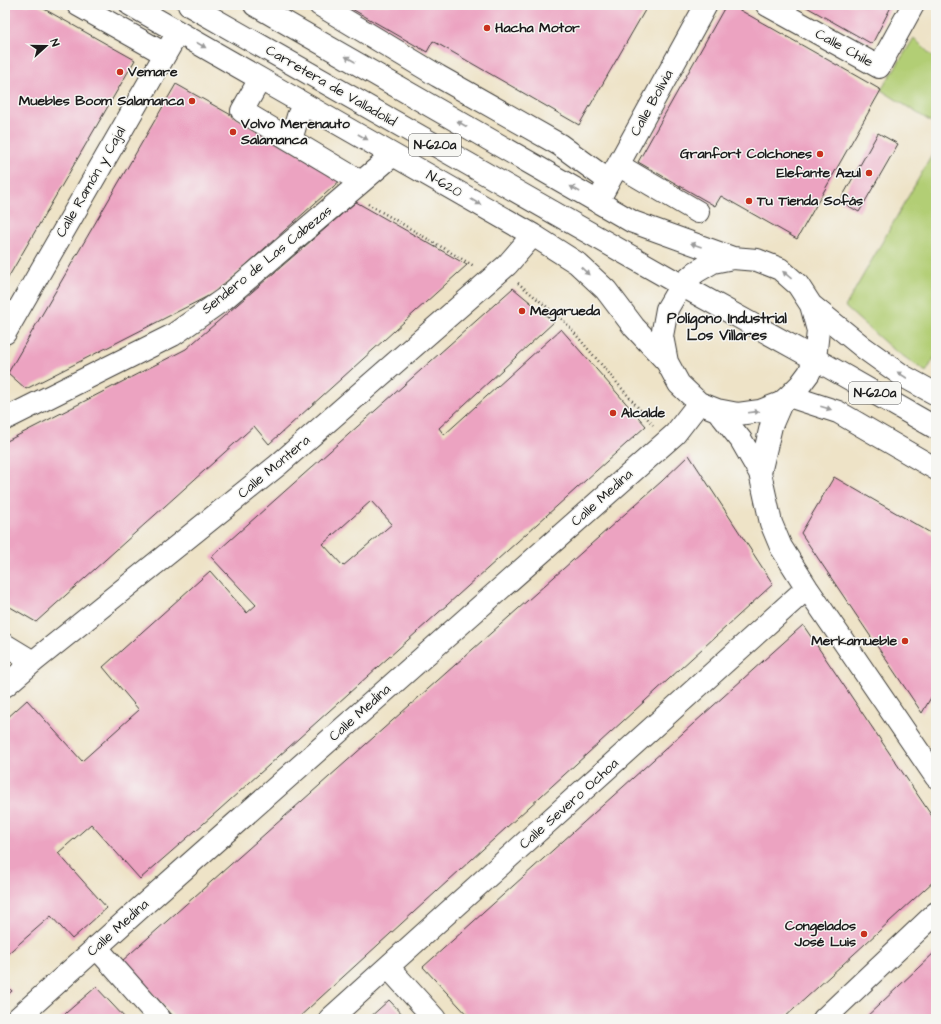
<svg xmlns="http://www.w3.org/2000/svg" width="941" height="1024" font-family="'Architects Daughter',sans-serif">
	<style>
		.green { fill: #b2ce74; stroke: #677548 }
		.building { fill: #eca3c1; fill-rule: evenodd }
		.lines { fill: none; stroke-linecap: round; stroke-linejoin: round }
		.minor-casing { stroke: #3c3a36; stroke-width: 24 }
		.highway-casing { stroke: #3c3a36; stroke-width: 24 }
		.path { stroke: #3c3a36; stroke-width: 2.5; stroke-dasharray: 1 3; stroke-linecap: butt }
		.minor { stroke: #fff; stroke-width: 22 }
		.highway { stroke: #fff; stroke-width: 22 }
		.oneway { fill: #999 }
		.poi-dot { fill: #c8321e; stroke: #f6f6f2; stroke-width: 1.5 }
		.labels { text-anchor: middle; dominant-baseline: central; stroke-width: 3; stroke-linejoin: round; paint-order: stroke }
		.shield { fill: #f6f6f2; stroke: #5d5d5c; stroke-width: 1 }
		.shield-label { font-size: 13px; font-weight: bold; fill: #1c1c1c }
		.poi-label { font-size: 14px; font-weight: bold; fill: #1c1c1c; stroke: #f6f6f2; text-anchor: start }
		.street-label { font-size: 14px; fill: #1c1c1c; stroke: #f6f6f2 }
		.neighbourhood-label { font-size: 15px; font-weight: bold; fill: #1c1c1c; stroke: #f6f6f2 }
	</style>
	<rect width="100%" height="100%" fill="#f6f6f2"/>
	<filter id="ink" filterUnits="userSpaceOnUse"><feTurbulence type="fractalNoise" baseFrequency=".025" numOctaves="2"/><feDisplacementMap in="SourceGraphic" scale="8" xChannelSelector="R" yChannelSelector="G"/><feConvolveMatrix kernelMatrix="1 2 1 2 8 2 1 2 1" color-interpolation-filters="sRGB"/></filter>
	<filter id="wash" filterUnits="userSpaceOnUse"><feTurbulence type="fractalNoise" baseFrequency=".012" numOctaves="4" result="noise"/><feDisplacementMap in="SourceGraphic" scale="16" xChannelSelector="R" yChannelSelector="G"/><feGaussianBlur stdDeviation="0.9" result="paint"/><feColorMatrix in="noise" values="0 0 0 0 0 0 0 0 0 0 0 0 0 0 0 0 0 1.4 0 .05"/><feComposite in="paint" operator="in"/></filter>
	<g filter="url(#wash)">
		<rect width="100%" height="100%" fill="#eee3c7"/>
		<path class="green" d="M914,38L936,60V125L881,90Z
			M936,148V355L926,372L890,347L845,307Z"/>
		<g id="blocks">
			<path class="building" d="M5,5H37L135,60L5,283Z
				M345,5H648L579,125L433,41L427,52Z
				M726,5H731L881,90L797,239L721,196L715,206L638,162Z
				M803,5H892L872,44Z
				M176,84L343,178L216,292L26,389L8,373Z
				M878,133L898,144L859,212L840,201Z
				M356,202L467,265L269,444L254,426L36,622L5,604V442L186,349Z
				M513,288L554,322L439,428L444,435L561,329L646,426L219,810L140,879L91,824L58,853L107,908L72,939L51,916L5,956V720L27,700L82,761L139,710L103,667L210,571L247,613L256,605L211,557ZM371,501L392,524L343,566L323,544Z
				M689,455L773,584L297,1019H176L122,961L662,481Z
				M834,477L936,536V689L922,713L801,533Z
				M803,625L936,822V879L783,1019H471L423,967Z
				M936,951V1019H864L880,1004Z
				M5,984L12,991L5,997Z
				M96,987L126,1019H59Z
				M389,1000L407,1019H368Z"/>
		</g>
	</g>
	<g filter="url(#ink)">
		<use href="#blocks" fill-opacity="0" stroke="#3c3a36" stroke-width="1"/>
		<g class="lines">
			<g class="minor-casing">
				<path id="minor" d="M78,5L165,54
					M131,5L533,235L577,263L606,290L634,327L667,362
					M255,5L633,222L733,258L757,260L780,269L798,285L811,305L818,331L815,359L809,373L800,385L789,396L781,403L760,411L738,414L717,410L699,403L679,384L667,362L662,336L667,309L681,285L696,272L713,262L733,258
					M320,5L438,76L560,145L609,181
					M767,5L879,67L913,5
					M260,79L242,111L361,182
					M291,140L298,116L304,104
					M618,165L698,212
					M602,194L706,5
					M811,305L864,348L903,376L936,394
					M5,333L178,32
					M789,396L838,412L936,469
					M717,410L741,440L760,473L771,523L781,547L807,588L936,777
					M5,419L173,335L224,299L393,155
					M760,473L771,426L781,403
					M5,645L33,662
					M5,686L33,662L278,465L507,265L533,235
					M96,947L160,1019
					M388,967L435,1019
					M17,1019L139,909L675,434L699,403
					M330,1019L807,588
					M824,1019L936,913"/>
			</g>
			<g class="highway-casing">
				<path id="highway" d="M189,5L681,285L815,359L936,428"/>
			</g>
			<path class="path" d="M368,204L474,266
				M518,283L565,322L653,425"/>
			<use href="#minor" class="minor"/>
			<use href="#highway" class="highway"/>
		</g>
		<defs><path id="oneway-solid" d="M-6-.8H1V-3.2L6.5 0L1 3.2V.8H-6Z"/></defs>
		<g class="oneway">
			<use href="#oneway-solid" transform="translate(201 45) rotate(30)"/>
			<use href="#oneway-solid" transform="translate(350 59) rotate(-150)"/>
			<use href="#oneway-solid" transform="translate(462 124) rotate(-150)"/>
			<use href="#oneway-solid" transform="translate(363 137) rotate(30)"/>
			<use href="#oneway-solid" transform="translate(575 189) rotate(-150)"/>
			<use href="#oneway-solid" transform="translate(476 202) rotate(30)"/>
			<use href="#oneway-solid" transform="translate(696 245) rotate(-160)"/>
			<use href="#oneway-solid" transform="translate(585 271) rotate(43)"/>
			<use href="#oneway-solid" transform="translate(787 275) rotate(-140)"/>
			<use href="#oneway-solid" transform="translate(902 375) rotate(-147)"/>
			<use href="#oneway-solid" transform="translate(826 408) rotate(18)"/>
			<use href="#oneway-solid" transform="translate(754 412) rotate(-7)"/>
		</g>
	</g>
	<g class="poi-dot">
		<circle cx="487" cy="28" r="4"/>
		<circle cx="120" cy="72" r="4"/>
		<circle cx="192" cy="101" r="4"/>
		<circle cx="233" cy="132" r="4"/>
		<circle cx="820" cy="154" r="4"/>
		<circle cx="869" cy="173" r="4"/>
		<circle cx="749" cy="201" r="4"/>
		<circle cx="522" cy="311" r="4"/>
		<circle cx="613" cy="413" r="4"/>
		<circle cx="905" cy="641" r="4"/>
		<circle cx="864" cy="934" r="4"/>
	</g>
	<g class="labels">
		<g class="shield">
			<rect x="409" y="134" width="52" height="22" rx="3"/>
			<rect x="849" y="382" width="52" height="22" rx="3"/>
		</g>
		<g class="shield-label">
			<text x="435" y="145">N-620a</text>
			<text x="875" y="393">N-620a</text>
		</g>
		<g class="poi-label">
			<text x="495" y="28">Hacha Motor</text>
			<text x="128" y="72">Vemare</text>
			<text x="184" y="101" text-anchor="end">Muebles Boom Salamanca</text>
			<text x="241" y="124">Volvo Merenauto<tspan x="241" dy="16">Salamanca</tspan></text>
			<text x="812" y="154" text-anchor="end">Granfort Colchones</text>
			<text x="861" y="173" text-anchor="end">Elefante Azul</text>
			<text x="757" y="201">Tu Tienda Sofás</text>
			<text x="530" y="311">Megarueda</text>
			<text x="621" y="413">Alcalde</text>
			<text x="897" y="641" text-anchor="end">Merkamueble</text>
			<text x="856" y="926" text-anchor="end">Congelados<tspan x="856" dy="16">José Luis</tspan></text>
		</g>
		<g class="street-label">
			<text transform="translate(844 48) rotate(29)">Calle Chile</text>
			<text transform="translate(331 86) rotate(30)">Carretera de Valladolid</text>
			<text transform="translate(652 103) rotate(-61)">Calle Bolivia</text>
			<text transform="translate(91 182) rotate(-60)">Calle Ramón y Cajal</text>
			<text transform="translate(444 184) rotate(30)">N-620</text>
			<text transform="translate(267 260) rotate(-39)">Sendero de Las Cabezas</text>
			<text transform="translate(274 467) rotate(-40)">Calle Montera</text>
			<text transform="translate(602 498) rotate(-42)">Calle Medina</text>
			<text transform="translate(360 713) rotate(-42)">Calle Medina</text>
			<text transform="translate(569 804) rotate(-42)">Calle Severo Ochoa</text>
			<text transform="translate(118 928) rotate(-42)">Calle Medina</text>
		</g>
		<g class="neighbourhood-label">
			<text x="727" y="318">Polígono Industrial<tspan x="727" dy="17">Los Villares</tspan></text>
		</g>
	</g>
	<rect width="941" height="1024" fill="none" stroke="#f6f6f2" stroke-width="20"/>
	<g transform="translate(46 46) rotate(69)" stroke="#f6f6f2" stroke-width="3" paint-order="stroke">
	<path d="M0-3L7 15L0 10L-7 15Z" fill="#1c1c1c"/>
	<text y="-6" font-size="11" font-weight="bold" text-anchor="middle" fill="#1c1c1c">N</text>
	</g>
</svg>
